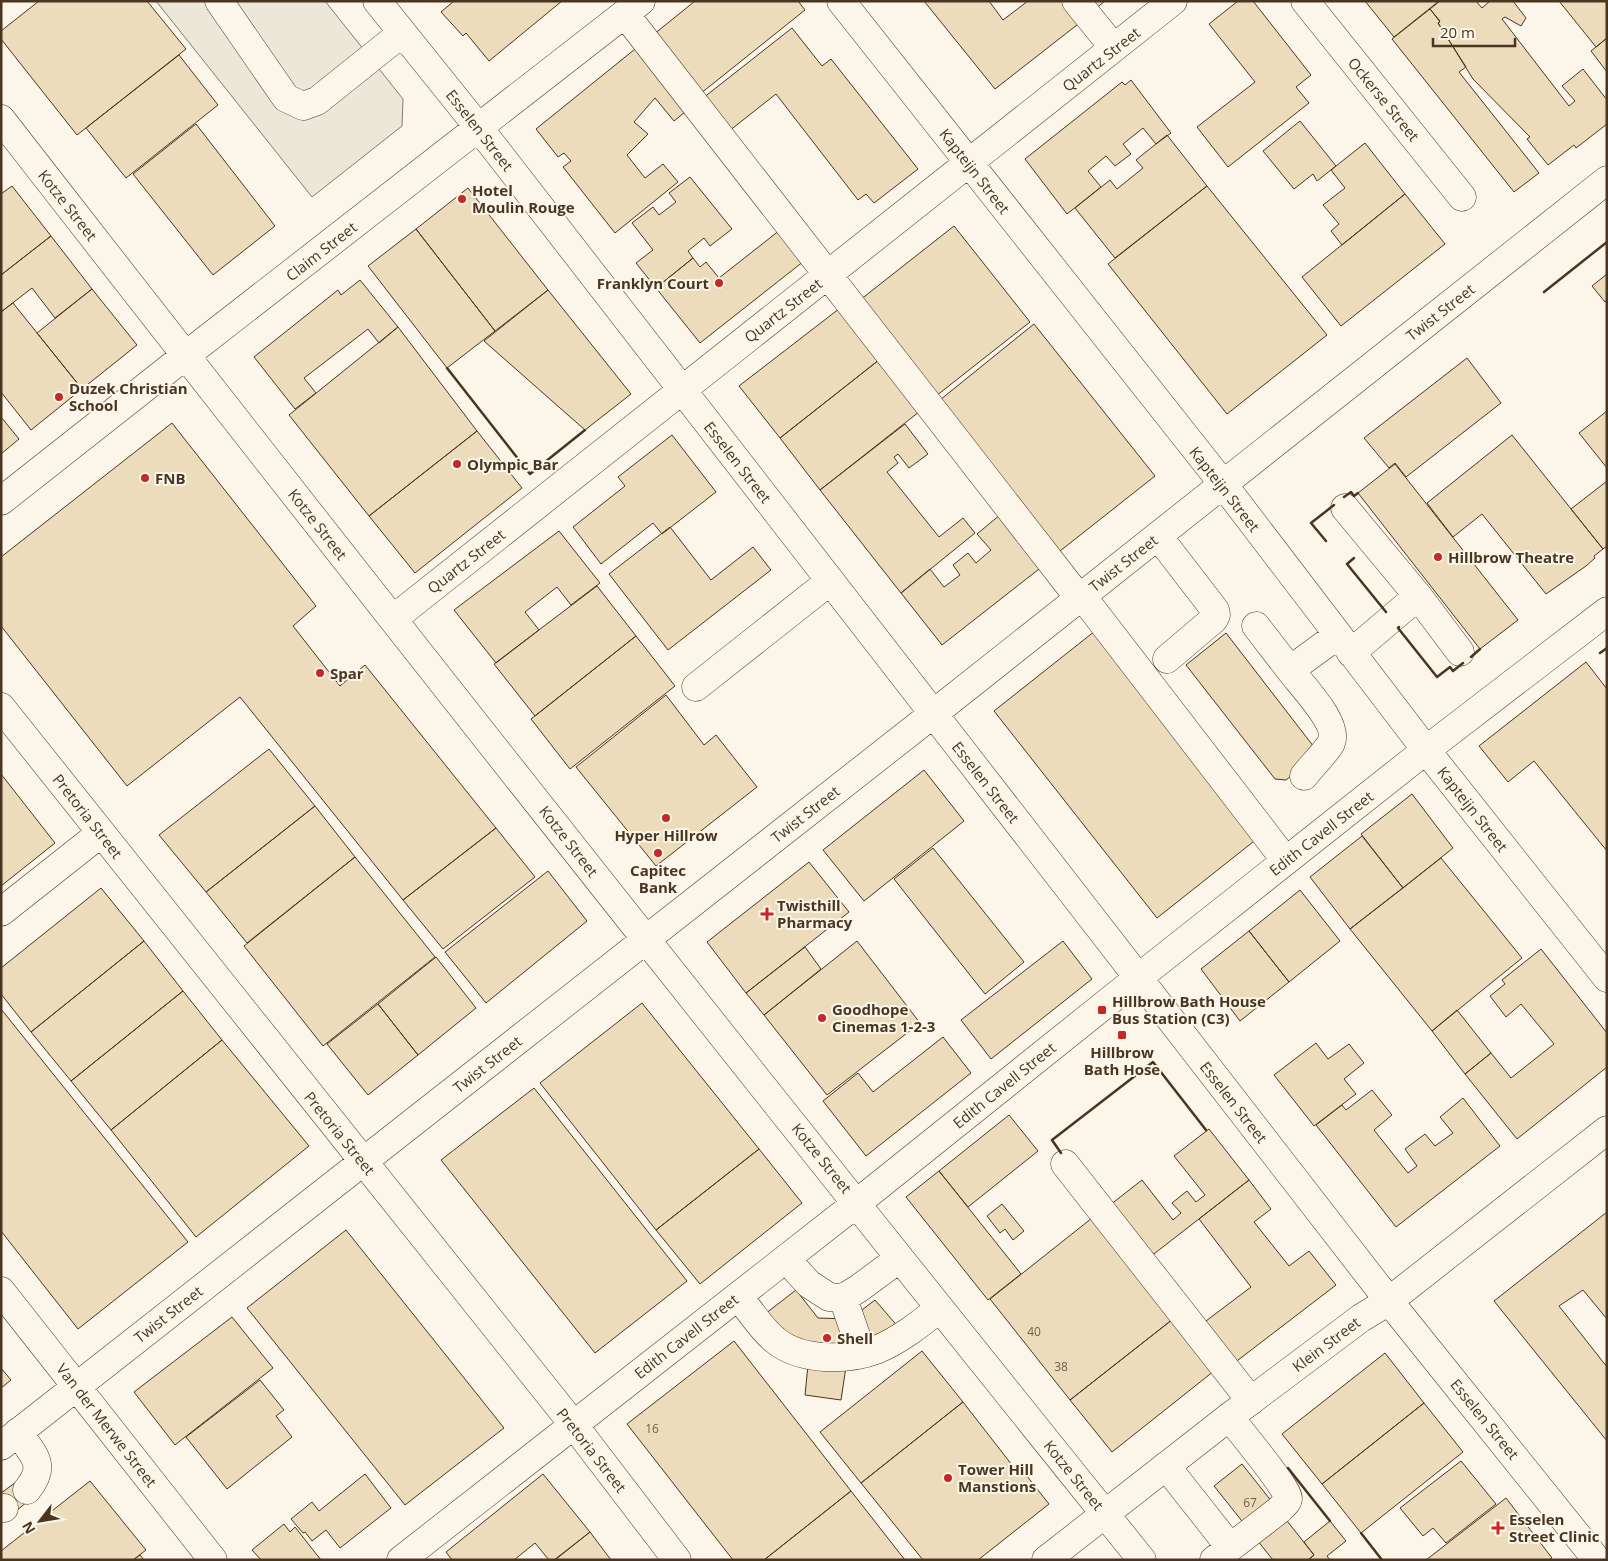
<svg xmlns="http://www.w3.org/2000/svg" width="1608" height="1561" font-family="'Open Sans',sans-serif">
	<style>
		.parking { fill: #ede7d9; stroke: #887966 }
		.building { fill: #ecdcbc; stroke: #4a3520 }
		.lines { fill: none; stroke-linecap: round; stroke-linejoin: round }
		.minor-casing { stroke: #4a3520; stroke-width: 29 }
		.major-casing { stroke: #4a3520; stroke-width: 29 }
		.minor { stroke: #fbf6e9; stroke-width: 28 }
		.major { stroke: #fbf6e9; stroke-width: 28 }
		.wall { stroke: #4a3520; stroke-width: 2.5 }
		.poi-dot { fill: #c62828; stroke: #fbf6e9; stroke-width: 2 }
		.labels { text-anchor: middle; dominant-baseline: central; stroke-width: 4; stroke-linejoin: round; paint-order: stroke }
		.number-label { font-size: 12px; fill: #725f47 }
		.street-label { font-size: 15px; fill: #4a3520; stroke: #fbf6e9 }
		.poi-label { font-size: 15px; font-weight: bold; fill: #4a3520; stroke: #fbf6e9; text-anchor: start }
	</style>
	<rect width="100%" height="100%" fill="#fbf6e9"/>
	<path class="parking" d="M156,1H325L403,99L402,126L312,197Z"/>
	<path class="building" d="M39,1H147L186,49L77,135L1,39V31Z
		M454,1H562L489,61L466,33L463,36L441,12Z
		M695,1H798L805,10L695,98L648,39Z
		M924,1H989L1003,20L1028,1H1067L1082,21L995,89Z
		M1087,1H1105L1094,10Z
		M1238,1H1253L1311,75L1296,87L1309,103L1228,167L1197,127L1255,82L1209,24Z
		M1365,1H1439L1394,37Z
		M1440,1H1476L1482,8L1490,1H1513L1526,18L1521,26L1505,17L1502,19L1569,106L1575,101L1562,86L1583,69L1607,100V124L1576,148L1574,145L1548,165L1527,139L1530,137L1473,79L1438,23L1440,21L1430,9Z
		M1559,1H1607V38L1596,47Z
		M1430,9L1440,22L1438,23L1466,67L1459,72L1539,173L1514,192L1392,39Z
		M792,28L822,66L831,59L918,169L874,203L866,194L858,200L776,94L724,135L698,102Z
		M1607,38V72L1591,51Z
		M640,45L690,108L674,121L655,98L634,122L648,134L627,155L645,178L663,164L678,182L615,233L563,167L571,161L564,153L558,157L536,129Z
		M179,55L218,105L126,178L86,128Z
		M1131,80L1171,133L1156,144L1143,128L1123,144L1131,154L1115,166L1106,156L1088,171L1101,187L1067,214L1025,159L1122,82L1125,85Z
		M1300,121L1336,166L1317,181L1313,174L1294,189L1263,151Z
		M196,124L275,226L213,275L133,174Z
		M1167,135L1207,186L1115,258L1075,208L1110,180L1117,189L1143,168L1136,160Z
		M1365,143L1405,194L1342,245L1331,231L1339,224L1323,205L1345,188L1331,170Z
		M690,177L732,229L710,246L704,238L688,251L693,258L656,288L636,263L653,250L632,223L653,207L659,215L676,202L669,193Z
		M12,186L51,236L1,275V194Z
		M1207,186L1327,335L1227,414L1108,264Z
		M468,188L548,290L495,331L416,229Z
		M1405,194L1445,244L1341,326L1302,277Z
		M954,226L1030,322L936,396L860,300Z
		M416,229L495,331L447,368L368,266Z
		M780,230L804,261L700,343L656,288L693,258L700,267L706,262L719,278Z
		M51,236L92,289L55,318L32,288L1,312V275Z
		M1607,274V300L1605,302L1592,286Z
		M360,280L398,327L379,343L368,329L304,378L316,393L295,409L254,357L338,290L341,295Z
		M92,289L137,345L82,389L37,333Z
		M548,290L631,394L585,430L484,341Z
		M13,303L82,389L31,430L1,392V312Z
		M844,305L884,356L780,438L739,386Z
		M1034,324L1155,476L1055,555L935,404Z
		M398,327L477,431L369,516L289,415Z
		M884,356L924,408L820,490L780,438Z
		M1467,358L1501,403L1406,477L1395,463L1389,468L1364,438Z
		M1607,411V468L1579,433Z
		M1,417L19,439L1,454Z
		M172,423L316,606L293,626L340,686L365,665L496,828L403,900L240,697L127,786L1,626V557Z
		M905,424L928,454L909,468L898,454L894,457L898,463L887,472L939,537L963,518L975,533L901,593L820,490Z
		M477,431L522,488L415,573L369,516Z
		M672,435L716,492L662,534L653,523L601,564L573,527L625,486L618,477Z
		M1512,435L1603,549L1594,556L1595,558L1586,566L1546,594L1482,514L1453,537L1427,503Z
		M1395,464L1518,620L1480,649L1358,493Z
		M1607,481V546L1603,549L1571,509Z
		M1007,509L1048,562L942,645L901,593L930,569L944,587L960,575L953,565L968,553L976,563L991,550L977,534Z
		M670,527L711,580L753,547L771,570L668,650L609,574Z
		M559,531L600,583L571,605L557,587L525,612L539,630L496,663L454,610Z
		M597,586L636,636L535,716L494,664Z
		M1095,631L1258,838L1157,918L994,711Z
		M1226,633L1314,747V758L1286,780L1275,779L1186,665Z
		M636,636L675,686L570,769L531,719Z
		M1586,662L1607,689V851L1534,761L1508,782L1479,746Z
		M666,695L704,745L716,735L757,787L656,866L576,767Z
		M269,749L315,806L206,892L159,835Z
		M924,770L964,821L864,901L823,850Z
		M1,774L55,843L1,886Z
		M1412,794L1453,848L1403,888L1361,834Z
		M315,806L355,857L247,943L206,892Z
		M496,828L535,877L443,949L403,900Z
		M1362,836L1403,888L1350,929L1310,877Z
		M933,848L1024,962L985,994L894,879Z
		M355,857L435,957L323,1046L244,946Z
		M1441,858L1522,958L1432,1031L1350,929Z
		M809,862L849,912L746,993L707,942Z
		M548,871L587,921L486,1003L445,952Z
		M101,888L144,941L31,1032L1,994V968Z
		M1300,890L1340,941L1289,982L1249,931Z
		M1249,931L1289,982L1240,1021L1201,969Z
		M144,941L183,991L71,1081L31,1032Z
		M857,941L920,1023L827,1095L764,1015Z
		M1063,941L1092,979L991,1059L961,1020Z
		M805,947L821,969L764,1015L746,993Z
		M1541,949L1607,1033V1067L1517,1139L1465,1074L1491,1053L1511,1078L1554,1044L1521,1004L1506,1017L1490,996L1505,984L1502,980Z
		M436,957L476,1008L418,1055L378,1004Z
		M183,991L222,1040L111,1130L71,1081Z
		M642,1003L759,1149L656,1230L540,1083Z
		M378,1004L418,1055L368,1095L327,1044Z
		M1,1009L188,1242L78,1329L1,1231Z
		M1457,1010L1491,1053L1465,1074L1432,1031Z
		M943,1037L971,1073L866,1156L823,1101L858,1073L873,1092Z
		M222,1040L309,1146L196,1237L111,1130Z
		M1316,1043L1328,1059L1349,1044L1364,1063L1344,1079L1356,1094L1314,1126L1274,1075Z
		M534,1088L687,1281L595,1353L441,1160Z
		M1372,1090L1392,1115L1374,1130L1408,1173L1417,1166L1405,1149L1425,1134L1435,1146L1453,1133L1440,1117L1463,1098L1500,1146L1396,1227L1316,1125L1342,1105L1346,1110Z
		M1009,1115L1038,1151L968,1207L939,1171Z
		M1209,1129L1249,1180L1150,1257L1110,1205L1142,1180L1173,1220L1181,1213L1172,1203L1187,1191L1196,1202L1205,1195L1174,1156Z
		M759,1149L802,1203L700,1284L656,1230Z
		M939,1171L1021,1274L988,1300L906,1197Z
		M1249,1180L1271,1209L1254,1222L1289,1266L1309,1251L1336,1285L1229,1367L1198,1327L1251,1287L1199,1219Z
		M1002,1204L1024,1231L1013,1240L1005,1229L1000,1233L987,1216Z
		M1607,1212V1319L1583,1290L1559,1306L1607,1367V1441L1494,1301Z
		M1092,1218L1173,1319L1070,1400L990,1299Z
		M346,1230L504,1428L405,1505L247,1308Z
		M796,1290L818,1318L850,1319L875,1300L900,1329L847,1360L841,1400L805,1395L809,1355L765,1314Z
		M232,1317L273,1368L175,1445L134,1392Z
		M1173,1319L1214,1371L1112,1452L1070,1400Z
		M734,1341L851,1491L764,1560H733L627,1424Z
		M922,1351L963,1402L861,1483L820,1432Z
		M1385,1353L1424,1403L1322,1484L1282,1434Z
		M1,1368L11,1380L1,1388Z
		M260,1380L284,1410L276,1416L292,1437L227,1489L186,1437Z
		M963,1402L1019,1474L1023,1471L1049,1504L978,1560H923L861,1483Z
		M1424,1403L1463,1452L1361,1533L1322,1484Z
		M1461,1461L1496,1504L1446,1543L1433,1528L1423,1536L1400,1508Z
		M1242,1464L1314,1555L1308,1560H1273L1214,1486Z
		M365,1474L391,1508L340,1548L326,1530L312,1541L305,1532L303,1533L291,1519L312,1502L319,1511Z
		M543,1474L590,1532L554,1560H549L535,1543L514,1560H452L446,1552Z
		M19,1480L33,1497L10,1516L1,1505V1493Z
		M90,1481L146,1550L133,1560H1V1551Z
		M851,1491L905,1560H764Z
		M1506,1498L1552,1558L1549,1560H1426Z
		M1330,1521L1346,1541L1327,1556L1330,1560H1308L1314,1555L1304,1542Z
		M284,1524L290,1532L295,1527L321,1560H261L252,1550Z
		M590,1532L611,1560H555Z
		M140,1555L144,1560H133Z"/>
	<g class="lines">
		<g class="minor-casing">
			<path id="minor" d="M219,1L286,98L303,106L317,101L402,33
				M377,1L479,128L1389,1301L1597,1560
				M841,1L1216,475L1426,750L1607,978
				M1076,1L1114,48
				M1305,1L1462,197
				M625,14L1079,598
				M1,119C377,602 758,1083 1142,1560
				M1,501L185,356L641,1
				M1345,508L1418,596L1351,653
				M1158,536L1215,610L1216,615L1214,619L1167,659
				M1082,596L1286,861
				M1418,596L1460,652
				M393,619L1173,1
				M1256,626L1290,670
				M696,687L830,581
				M1,707L573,1424L677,1560
				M1304,776C1310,768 1327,751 1331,743C1340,724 1301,685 1290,670L1338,635
				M1,912L101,833
				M1065,1164L1251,1401
				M786,1259L809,1284L829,1297L843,1298L858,1289L900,1258
				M1,1291L213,1560
				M738,1296C750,1310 761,1329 775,1340C800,1361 847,1361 876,1350C900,1340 920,1324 940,1308
				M843,1298L862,1353
				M18,1432C33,1455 48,1465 27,1490
				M1,1446L933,714L1607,180
				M1166,1466L1230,1547
				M1,1508H4
				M401,1560L857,1203L1138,978L1426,750L1607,611
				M1214,1560L1279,1510C1282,1506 1288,1503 1288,1498C1289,1490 1238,1428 1229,1417"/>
		</g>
		<g class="major-casing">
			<path id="major" d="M1046,1560L1229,1417L1361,1318L1389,1301L1607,1130"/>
		</g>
		<use href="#minor" class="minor"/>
		<use href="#major" class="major"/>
		<path class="wall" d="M1544,292L1607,242
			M447,368L530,474L585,430
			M1344,497L1351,492L1354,496L1358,493
			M1326,541L1311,523L1334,505
			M1354,558L1347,564L1386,612
			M1399,627L1398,628L1437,677L1450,667L1453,671L1463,663
			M1600,653L1607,648
			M1471,657L1480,649
			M1061,1153L1052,1140L1153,1062L1206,1130
			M1288,1468L1330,1521
			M1361,1533L1382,1560"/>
	</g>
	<g class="poi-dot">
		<circle cx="462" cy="199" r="5"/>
		<circle cx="719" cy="283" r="5"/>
		<circle cx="59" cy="397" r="5"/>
		<circle cx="457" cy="464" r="5"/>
		<circle cx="145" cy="478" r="5"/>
		<circle cx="1438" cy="557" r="5"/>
		<circle cx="320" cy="673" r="5"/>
		<circle cx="666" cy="818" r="5"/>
		<circle cx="658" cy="853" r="5"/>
		<path d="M764.5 906.5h5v5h5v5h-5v5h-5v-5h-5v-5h5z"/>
		<rect x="1097" y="1005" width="10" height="10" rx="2.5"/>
		<circle cx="822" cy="1018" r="5"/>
		<rect x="1117" y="1030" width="10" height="10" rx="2.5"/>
		<circle cx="827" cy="1338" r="5"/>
		<circle cx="948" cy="1478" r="5"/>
		<path d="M1495.5 1520.5h5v5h5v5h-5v5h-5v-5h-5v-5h5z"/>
	</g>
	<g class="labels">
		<g class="number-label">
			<text x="1034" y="1331">40</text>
			<text x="1061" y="1366">38</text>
			<text x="652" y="1428">16</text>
			<text x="1250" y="1502">67</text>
		</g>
		<g class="street-label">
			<text transform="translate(1101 59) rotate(-38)">Quartz Street</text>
			<text transform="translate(1384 99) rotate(51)">Ockerse Street</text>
			<text transform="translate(480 130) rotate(52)">Esselen Street</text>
			<text transform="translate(975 171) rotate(52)">Kapteijn Street</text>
			<text transform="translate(68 205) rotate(52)">Kotze Street</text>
			<text transform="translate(321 251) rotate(-38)">Claim Street</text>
			<text transform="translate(783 310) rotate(-38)">Quartz Street</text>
			<text transform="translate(1440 312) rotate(-38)">Twist Street</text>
			<text transform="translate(738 462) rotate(52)">Esselen Street</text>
			<text transform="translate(1225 489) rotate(52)">Kapteijn Street</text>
			<text transform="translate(318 524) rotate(52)">Kotze Street</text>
			<text transform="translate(466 561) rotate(-38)">Quartz Street</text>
			<text transform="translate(1123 563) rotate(-38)">Twist Street</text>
			<text transform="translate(986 782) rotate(52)">Esselen Street</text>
			<text transform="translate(1473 809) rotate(52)">Kapteijn Street</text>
			<text transform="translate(805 814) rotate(-38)">Twist Street</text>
			<text transform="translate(88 816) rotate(52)">Pretoria Street</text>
			<text transform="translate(1321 833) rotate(-38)">Edith Cavell Street</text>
			<text transform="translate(569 841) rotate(52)">Kotze Street</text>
			<text transform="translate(487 1064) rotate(-38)">Twist Street</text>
			<text transform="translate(1004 1085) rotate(-39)">Edith Cavell Street</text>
			<text transform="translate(1234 1102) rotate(52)">Esselen Street</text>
			<text transform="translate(340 1133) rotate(51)">Pretoria Street</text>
			<text transform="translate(822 1158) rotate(51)">Kotze Street</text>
			<text transform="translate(168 1314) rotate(-38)">Twist Street</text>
			<text transform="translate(686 1336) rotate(-38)">Edith Cavell Street</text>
			<text transform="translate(1326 1344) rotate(-37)">Klein Street</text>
			<text transform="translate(1485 1419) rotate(51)">Esselen Street</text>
			<text transform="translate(107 1425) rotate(52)">Van der Merwe Street</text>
			<text transform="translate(592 1450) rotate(52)">Pretoria Street</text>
			<text transform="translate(1074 1475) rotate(51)">Kotze Street</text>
		</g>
		<g class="poi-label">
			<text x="472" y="190">Hotel<tspan x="472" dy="17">Moulin Rouge</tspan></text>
			<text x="709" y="283" text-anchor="end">Franklyn Court</text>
			<text x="69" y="388">Duzek Christian<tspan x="69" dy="17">School</tspan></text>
			<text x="467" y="464">Olympic Bar</text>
			<text x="155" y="478">FNB</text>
			<text x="1448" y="557">Hillbrow Theatre</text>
			<text x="330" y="673">Spar</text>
			<text x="666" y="835" text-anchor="middle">Hyper Hillrow</text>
			<text x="658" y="870" text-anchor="middle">Capitec<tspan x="658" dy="17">Bank</tspan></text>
			<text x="777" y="905">Twisthill<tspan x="777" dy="17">Pharmacy</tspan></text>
			<text x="1112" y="1001">Hillbrow Bath House<tspan x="1112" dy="17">Bus Station (C3)</tspan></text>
			<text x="832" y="1009">Goodhope<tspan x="832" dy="17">Cinemas 1-2-3</tspan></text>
			<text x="1122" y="1052" text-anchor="middle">Hillbrow<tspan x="1122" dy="17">Bath Hose</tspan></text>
			<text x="837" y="1338">Shell</text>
			<text x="958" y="1469">Tower Hill<tspan x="958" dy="17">Manstions</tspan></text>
			<text x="1509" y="1519">Esselen<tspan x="1509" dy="17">Street Clinic</tspan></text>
		</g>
	</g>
	<rect width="1608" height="1561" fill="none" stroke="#4a3520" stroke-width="5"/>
	<g transform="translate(40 1521) rotate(239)" stroke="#fbf6e9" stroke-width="4" paint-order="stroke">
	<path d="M0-4L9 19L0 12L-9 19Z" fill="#4a3520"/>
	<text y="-8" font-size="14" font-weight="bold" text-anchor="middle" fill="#4a3520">N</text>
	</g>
	<path d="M1433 38v8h82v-8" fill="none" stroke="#4a3520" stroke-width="2.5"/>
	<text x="1440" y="38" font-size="15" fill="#4a3520" stroke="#fbf6e9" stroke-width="4" paint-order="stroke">20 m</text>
</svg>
